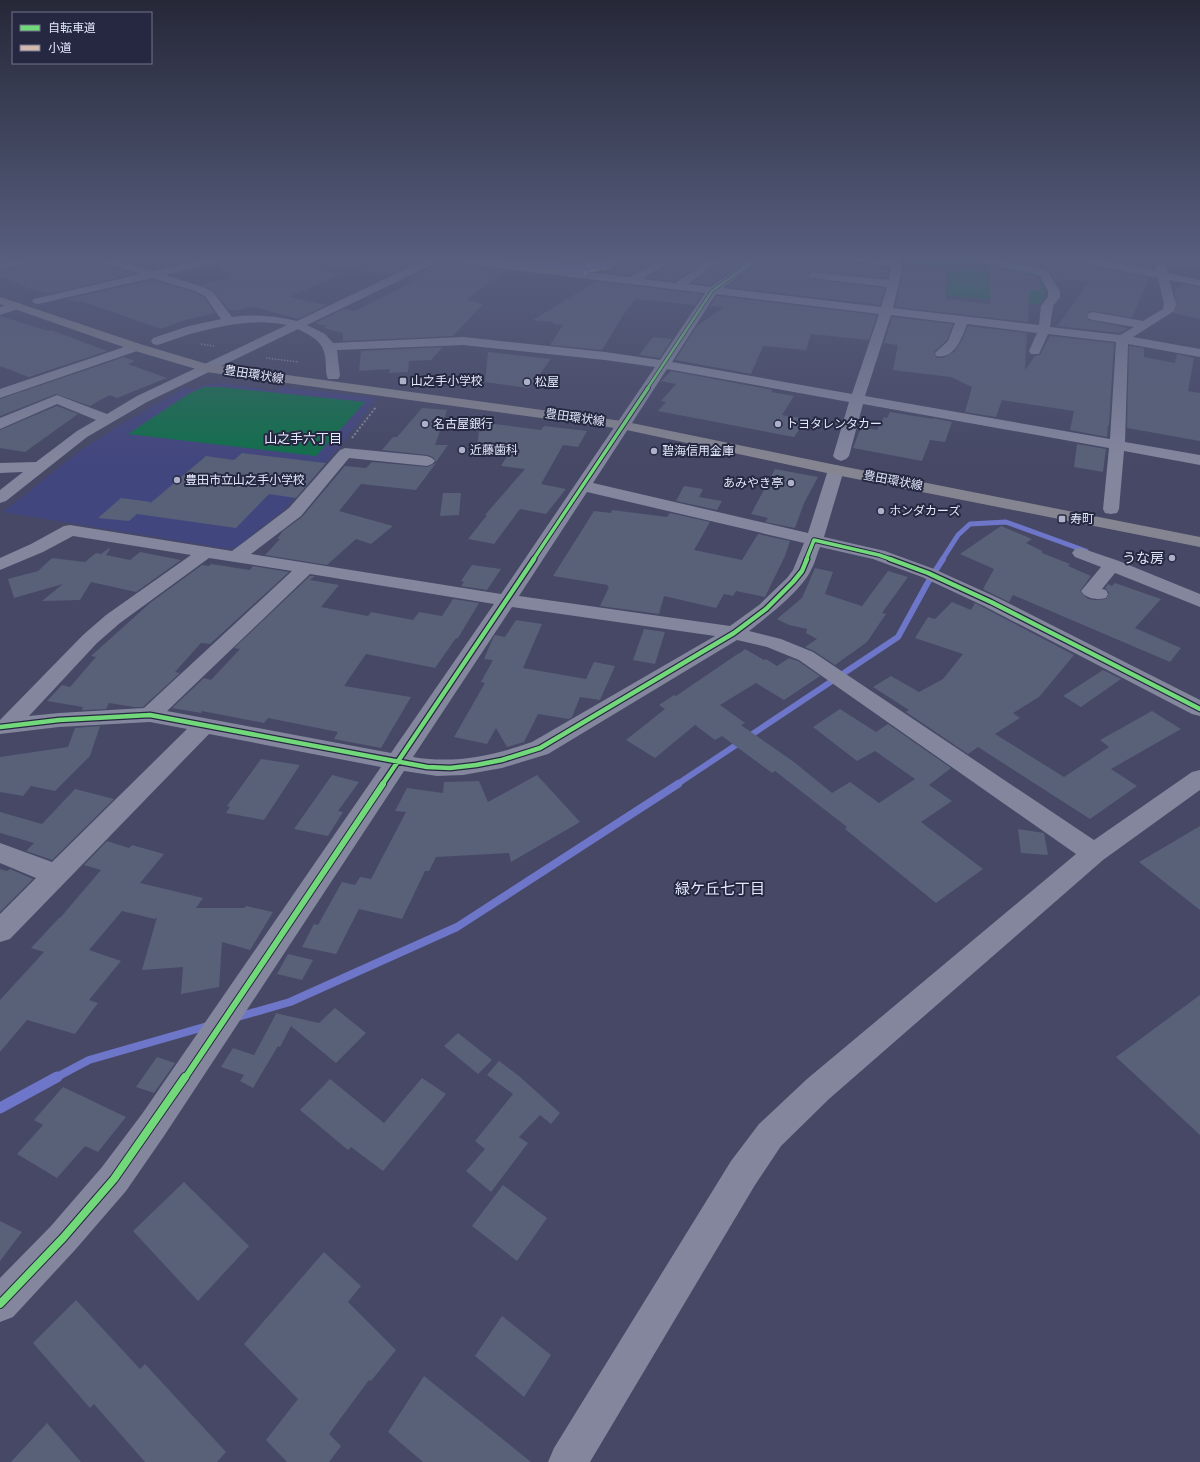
<svg xmlns="http://www.w3.org/2000/svg" width="1200" height="1462" font-family="Signika,'Noto Sans JP',sans-serif">
	<style>
		.built { fill: #42467e }
		.green { fill: #116f4b }
		.lines { fill: none; stroke-linecap: round; stroke-linejoin: round }
		.stream-far3 { stroke: #6e76ca; stroke-width: 5 }
		.stream-far2 { stroke: #6e76ca; stroke-width: 6 }
		.stream-far1 { stroke: #6e76ca; stroke-width: 8 }
		.stream { stroke: #6e76ca; stroke-width: 11 }
		.river { fill: #6e76ca; fill-rule: evenodd }
		.building { fill: #596178 }
		.path-far1 { stroke: #84869b; stroke-width: 1.5; stroke-dasharray: 1.5 1.5; stroke-linecap: butt }
		.path { stroke: #84869b; stroke-width: 2; stroke-dasharray: 2 2; stroke-linecap: butt }
		.minor { fill: #83869d; fill-rule: evenodd }
		.major { fill: #858591; fill-rule: evenodd }
		.quiet { stroke: #d1b7ad; stroke-width: 2; stroke-dasharray: 4.5 2; stroke-linecap: butt }
		.cycleway-far4-casing { stroke: #252840; stroke-width: 4 }
		.cycleway-far3-casing { stroke: #252840; stroke-width: 5.5 }
		.cycleway-far2-casing { stroke: #252840; stroke-width: 7 }
		.cycleway-far1-casing { stroke: #252840; stroke-width: 8 }
		.cycleway-casing { stroke: #252840; stroke-width: 10 }
		.cycleway-far4 { stroke: #71d979; stroke-width: 2.5 }
		.cycleway-far3 { stroke: #71d979; stroke-width: 3.5 }
		.cycleway-far2 { stroke: #71d979; stroke-width: 4.5 }
		.cycleway-far1 { stroke: #71d979; stroke-width: 6 }
		.cycleway { stroke: #71d979; stroke-width: 8 }
		.poi-dot { fill: #adb0c7; stroke: #252840; stroke-width: 1.5 }
		.labels { text-anchor: middle; dominant-baseline: central; stroke-width: 4; stroke-linejoin: round; paint-order: stroke }
		.far-street-label { font-size: 12px; fill: #e4e8fc; stroke: #252840 }
		.far-poi-label { font-size: 12px; fill: #e4e8fc; stroke: #252840; text-anchor: start }
		.far-neighbourhood-label { font-size: 13px; fill: #e4e8fc; stroke: #252840 }
		.poi-label { font-size: 14px; fill: #e4e8fc; stroke: #252840; text-anchor: end }
		.neighbourhood-label { font-size: 15px; fill: #e4e8fc; stroke: #252840 }
	</style>
	<rect width="100%" height="100%" fill="#464865"/>
	<path class="built" d="M222,383L276,391L280,387L377,398L338,449L284,510L237,547L229,549L3,512L81,450L120,425L186,387L193,389L203,385Z"/>
	<path class="green" d="M457,257H630C614,267 599,271 579,272Z
		M903,257H960L1038,274L1045,291L1042,301L1036,304L948,296L944,291L934,286H948V270L904,264Z
		M204,387H220L365,402L316,456L128,434L190,393Z"/>
	<g class="lines">
		<path class="stream-far3" d="M942,560L958,535L970,524L1006,522L1086,551"/>
		<path class="stream-far2" d="M676,785L898,637L927,584L943,559"/>
		<path class="stream-far1" d="M234,1018L290,1002L457,927L678,784
			M55,1078L89,1060L211,1025"/>
		<path class="stream" d="M0,1108L57,1077"/>
		<path class="river" d="M479,257H530L574,262L597,260L602,257H624C605,286 519,267 488,264L481,262Z"/>
	</g>
	<path class="building" d="M265,257H271L282,266L307,260L337,276L289,297L327,305L298,319L254,307L233,311L232,310H229L214,291L201,285L232,278L218,266Z
		M388,257H402L420,261L389,275L361,270Z
		M669,257H711L675,281L647,278L663,268V262L658,261L630,275L609,273L626,263L642,266L654,258L667,260Z
		M727,257L746,259L711,285L692,283Z
		M774,257L828,260L827,262L889,269L888,278L813,271L807,274L813,279L885,288L880,305L727,287L762,261L772,262Z
		M993,257H1060L1066,261L1149,278L1132,318L1093,311L1089,312L1086,315L1089,320L1128,328L1120,333L1057,326L1090,281L1054,279L1049,271L1039,267Z
		M1093,257H1152L1153,266L1152,269Z
		M47,260L59,264L73,260L85,264L95,262L134,274L50,294L31,289L0,276V271Z
		M444,263L505,270L467,300L483,304L453,336L343,341V333L323,328L327,326L315,323L344,309L355,311L416,280L407,279L438,264Z
		M990,266L1039,277L1041,291L1030,290L1028,322L895,307L903,270H909V269L945,272L946,299L990,304Z
		M152,280L194,292L204,297L215,313L185,320L161,329L81,301L77,302L67,299Z
		M596,281L702,294L695,305L636,299L625,312L602,350L550,345L563,325L553,324L554,322L533,320Z
		M1182,284L1200,287V319L1173,313L1177,304L1174,291Z
		M717,296L877,315L869,340L811,334L806,350L763,346L751,374L675,360L697,326L724,307L710,306Z
		M0,316L48,331L51,330L107,351L29,377L0,366Z
		M892,317L953,324L947,340L934,352L936,358H943L954,352L961,342L968,326L1027,333L1025,370L1035,356L1040,355L1050,336L1114,343L1109,425H1108L1107,437L1070,430L1074,411L1002,400L996,417L965,412L972,387L951,377L893,370L898,345L884,343Z
		M653,337L672,339L660,358L639,355Z
		M1129,346L1144,348V357L1175,363L1177,354L1194,358L1188,391L1200,393V441L1127,428Z
		M443,347L431,360L409,361L408,372L389,373L390,369L359,371L361,351Z
		M488,352L551,359L529,388L485,382Z
		M124,357L135,361L128,364L167,378L117,398L110,395L100,400L90,406L56,394L0,416V399Z
		M671,371L773,390L771,392L794,396L782,415L807,419L794,437L658,411L666,402L661,401L676,384L661,381Z
		M57,406L78,414L25,452L0,448V430Z
		M422,408L447,410L435,445H448L436,462L433,457L427,455L382,450L393,437H397Z
		M890,412L933,419V418L952,422L945,442L930,440L922,461L853,448L861,427L877,430L884,417L887,418Z
		M480,422L541,430L544,426L587,431L578,447L563,445L541,484L566,489L546,514L520,509L494,544L468,539L487,515H485L525,469L501,466L507,456H476Z
		M1077,444L1106,449L1103,472L1074,467Z
		M242,453L326,463L296,498L269,494L236,528L137,514L129,521L98,518L121,498L151,502L147,506L206,456L234,460Z
		M372,462L427,467L436,463L416,490L361,484L339,511L393,526L371,544L356,539L327,565L265,555L280,539H277L283,531L302,517L345,466L366,468Z
		M775,469L818,477L804,503L795,528L765,522L768,518L751,514Z
		M684,486L703,489L699,497L722,501L717,510L676,501Z
		M443,493H461L459,515L440,516Z
		M612,510L667,517L670,513L710,522L694,550L742,560L758,534L790,541L785,556L765,597L736,591L733,596L724,594L716,608L664,596L659,614L600,606L609,587L607,586L608,585L553,576L594,511L611,513Z
		M1001,526L1032,539L1026,543L1042,551V553L1070,564L1068,566L1091,576L1080,591L1088,599L1095,600L1106,599L1109,593L1105,588L1108,584L1112,586L1115,583L1161,599L1135,628L1181,648L1170,662L1013,595L1009,602L983,589L994,569L960,554Z
		M109,548L110,549L106,555L130,560L140,552L181,560L136,592L91,582L80,600L42,601L63,584L14,598L8,579L38,571L52,558L85,562L96,553L101,554Z
		M211,564L250,570L253,566L289,572L210,644L201,643L175,672L180,673L143,707H134L109,703L106,709L82,710L83,707L47,701L62,685L70,687L96,657L91,656L150,603L202,565L209,566Z
		M472,565L501,569L487,590L461,586L464,582L461,581Z
		M815,568L833,572L825,594L862,606L888,571L908,577L882,613L886,614L867,642L835,665L814,651L805,647L817,639L806,633L807,629L789,625L777,619L802,598Z
		M310,576H315L310,580L339,585L321,607L368,616L371,612L413,620L419,612L442,616L453,599L479,603L458,638H456L435,668L366,654L344,686L411,697L381,748L334,739L338,732L268,718L264,723L202,711L201,713L172,708L204,678L211,680L240,649L234,648Z
		M952,602L971,610L975,603L1074,655L1039,697L1013,713L1020,718L995,734L1064,777L1109,747L1100,740L1152,711L1181,729L1111,769L1137,786L1090,819L978,747L968,754L906,712L909,710L873,687L891,676L919,692L943,679L963,654L915,638L928,617L935,619Z
		M516,620L542,624L523,668L586,679L594,662L615,666L600,700L580,697L572,717L569,719L538,714L524,742L507,747L496,728L487,744L454,737L485,683L481,682L493,660L484,659L493,638L495,635L505,637Z
		M644,629L665,632L655,664L633,660Z
		M745,649L764,660L766,659L777,666L789,658L798,661L820,676L784,700L756,683L720,705L745,723L741,725L794,762L832,793L850,782L879,803L915,779L875,751L857,761L813,727L840,709L876,732L888,724L951,768L929,785L952,801L921,822L983,869L936,903L845,829L847,827L775,771L772,773L722,736L715,740L695,725L655,758L626,740L665,709L659,705L674,695L676,696L739,653V654Z
		M1103,670L1121,679L1081,707L1063,696Z
		M100,726L90,756L55,791L31,786L23,796L0,792V757L68,747L75,728Z
		M261,759L300,765L264,820L226,813L230,807L227,806Z
		M332,775L359,782L338,811L343,812L328,836L294,829Z
		M537,775L580,822L511,862L509,853L436,857L429,871H425L402,919L359,909L336,954L302,947L314,924L318,925L342,882L355,885L360,877L371,879L406,812L395,811L407,788L443,793L444,782L479,781L488,802Z
		M75,789L114,799L52,860L26,851L34,843L0,833V812L42,824Z
		M1200,826V910L1139,862Z
		M1018,829L1044,833L1048,855L1021,853Z
		M107,841L129,848L132,845L164,854L140,883L203,898L196,908H244L246,906L273,912L250,950L222,942L219,987L181,994L183,967L142,970L157,917L155,919L122,911L89,950L121,961L89,1000L98,1003L75,1034L27,1020L0,1052V1000L44,952L31,948L59,918H60L101,870L84,865Z
		M0,869L7,871L10,869L33,879L0,912Z
		M288,954L313,960L302,980L277,974Z
		M1200,995V1135L1116,1057Z
		M335,1008L366,1033L336,1063L291,1026L280,1047L278,1046L253,1088L240,1081L244,1075L221,1067L233,1048L254,1055L276,1014L275,1013L319,1023Z
		M458,1033L492,1060L478,1074L444,1046Z
		M157,1057L175,1063L154,1093L136,1087Z
		M499,1061L519,1076L560,1113L551,1124L540,1115L519,1137L528,1143L491,1192L466,1171L485,1149L475,1141L513,1094L487,1075Z
		M422,1078L446,1094L383,1171L351,1147L348,1150L300,1110L330,1079L384,1123Z
		M63,1087L126,1117L98,1152L85,1146L57,1178L17,1154L43,1125L34,1120Z
		M184,1182L249,1246L198,1301L133,1231Z
		M503,1185L547,1218L517,1261L472,1226Z
		M0,1221L22,1232L0,1261Z
		M324,1252L361,1286L348,1302L396,1350L371,1381L369,1380L329,1434L341,1446L329,1462H287L266,1440L298,1399L244,1344Z
		M76,1300L140,1369L145,1364L226,1452L217,1462H145L94,1404L90,1408L33,1343Z
		M502,1316L551,1355L524,1397L475,1356Z
		M424,1376L531,1462H423L388,1432Z
		M47,1423L81,1462H11Z"/>
	<g class="lines">
		<path class="path-far1" d="M201,344L214,346
			M266,358L299,362"/>
		<path class="path" d="M352,438L376,407"/>
		<path class="minor" d="M22,257H39L38,259L0,270V264Z
			M91,257H108L153,271L214,257H236L231,260L165,275L203,287L213,292L232,317C254,314 275,316 297,321L431,257H460L630,277L658,262L662,263L663,265L662,267L643,279L675,283L714,257H726L688,284L711,287L752,257H764L723,288L881,307L887,287L813,278L808,275L813,272L889,280L891,266L847,260L842,257H871L890,260V257H900L902,270L893,308L1039,325L1041,306L1048,297V291L1040,276L1035,274L966,260L961,257H984L1038,268L1048,272L1060,291V297L1053,306L1050,327L1120,335L1134,327L1093,320L1089,319L1087,316L1089,313L1093,312L1143,321L1163,309L1164,304L1158,278L1066,260L1061,257H1084L1156,271L1153,257H1163L1168,273L1200,280V286L1169,280L1176,304L1174,311L1133,337L1200,349V357L1128,344L1125,442L1200,455V465L1124,451L1119,509L1117,513L1111,514L1105,513L1103,509L1109,448L863,404L849,456L846,459L841,461L836,459L833,456L849,402L667,369L593,483L808,533L828,470L830,467L836,465L842,467L844,470L824,537L885,551L934,569L998,598L1200,700V716L1192,714L984,606L922,577L873,559L820,547C817,554 815,563 811,570C802,590 767,617 749,631L781,639L813,652L1094,840L1192,772L1200,770V790L1103,860L829,1099L781,1146L755,1185L590,1462H548L554,1448L731,1161L759,1124L807,1079L1076,854L799,660L767,647L737,640L548,754L502,768L463,775L437,776L404,771L164,1136L126,1191L75,1250L13,1317L0,1322V1278L51,1226L102,1167L142,1114L381,767L209,734L10,939L0,942V914L36,878L0,863V843L52,862L187,729L150,722L59,727L0,734V720L83,635L106,615L191,555L73,536L43,552L0,570V558L31,544L64,526L70,525L232,551L289,508L340,450L345,448L427,456L432,458L435,461L432,464L427,466L349,458L301,516L251,554L501,594L655,367L605,360L463,345L337,350L340,376L338,379H328C326,375 326,371 326,367C326,343 317,339 298,329L147,402L87,437L6,501L0,503V490L23,472L0,473V463L36,462L77,431L96,420L57,404L0,429V418L57,395L107,414L137,396L287,325C258,319 227,324 198,332C184,335 171,341 157,345L153,344L151,341L153,338L189,326L221,319L205,296L195,291L152,278L38,304L34,303L32,301L34,299L140,274L92,259ZM440,261L705,293L660,360L605,352L463,337L333,343L325,334L307,325ZM716,294L879,314L852,394L672,362ZM891,315L955,323L948,341L935,353L936,356C955,360 962,337 967,324L1037,333L1029,351L1031,354H1039L1048,334L1116,342L1110,439L865,396ZM587,492L804,543L793,570L787,578L759,605L730,626L519,596ZM209,558L292,571L144,708L59,713L29,716L97,643L120,623ZM310,574L494,604L391,753L167,711ZM512,607L715,636L532,742C493,756 455,764 413,757Z
			M17,303L21,304L23,306L21,308L0,315V307Z
			M136,343L140,344L142,347L140,350L0,398V389Z
			M1081,548L1119,561L1200,594V607L1115,573L1102,589L1106,590L1108,594L1106,598C1097,600 1086,599 1081,591L1101,567L1075,557L1072,553L1075,549Z"/>
		<path class="major" d="M0,297L140,344L207,364L622,421L836,465L1200,537V547L836,475L622,429L206,372L132,350L0,304Z"/>
		<path class="quiet" d="M583,261L595,271
			M585,275V272L609,268L626,257"/>
		<g class="cycleway-far4-casing">
			<path id="cycleway-far4" d="M647,389L712,291L759,257"/>
		</g>
		<g class="cycleway-far3-casing">
			<path id="cycleway-far3" d="M533,560L648,388
				M806,560L814,540L879,555L893,560"/>
		</g>
		<g class="cycleway-far2-casing">
			<path id="cycleway-far2" d="M890,559L928,573L991,602L1200,709
				M0,727L59,720L150,715L427,767L450,768L476,765L502,760L540,748L734,633L766,609L793,582L802,571L807,559
				M382,785L534,559"/>
		</g>
		<g class="cycleway-far1-casing">
			<path id="cycleway-far1" d="M185,1078L383,784"/>
		</g>
		<g class="cycleway-casing">
			<path id="cycleway" d="M0,1304L63,1238L114,1179L185,1077"/>
		</g>
		<use href="#cycleway-far4" class="cycleway-far4"/>
		<use href="#cycleway-far3" class="cycleway-far3"/>
		<use href="#cycleway-far2" class="cycleway-far2"/>
		<use href="#cycleway-far1" class="cycleway-far1"/>
		<use href="#cycleway" class="cycleway"/>
	</g>
	<linearGradient id="sky" x2="0" y2="1"><stop stop-color="#262838"/><stop offset="0.56" stop-color="#575e7e"/><stop offset="1" stop-color="#575e7e" stop-opacity="0"/></linearGradient>
	<rect width="1200" height="462" fill="url(#sky)"/>
	<g class="poi-dot">
		<rect x="399" y="377" width="8" height="8" rx="2"/>
		<circle cx="527" cy="382" r="4"/>
		<circle cx="425" cy="424" r="4"/>
		<circle cx="778" cy="424" r="4"/>
		<circle cx="462" cy="450" r="4"/>
		<circle cx="654" cy="451" r="4"/>
		<circle cx="177" cy="480" r="4"/>
		<circle cx="791" cy="483" r="4"/>
		<circle cx="881" cy="511" r="4"/>
		<rect x="1058" y="515" width="8" height="8" rx="2"/>
		<circle cx="1172" cy="558" r="4"/>
	</g>
	<g class="labels">
		<g class="far-street-label">
			<text transform="translate(254 375) rotate(9)">豊田環状線</text>
			<text transform="translate(575 418) rotate(8)">豊田環状線</text>
			<text transform="translate(893 481) rotate(11)">豊田環状線</text>
		</g>
		<g class="far-poi-label">
			<text x="411" y="381">山之手小学校</text>
			<text x="535" y="382">松屋</text>
			<text x="433" y="424">名古屋銀行</text>
			<text x="786" y="424">トヨタレンタカー</text>
			<text x="470" y="450">近藤歯科</text>
			<text x="662" y="451">碧海信用金庫</text>
			<text x="185" y="480">豊田市立山之手小学校</text>
			<text x="783" y="483" text-anchor="end">あみやき亭</text>
			<text x="889" y="511">ホンダカーズ</text>
			<text x="1070" y="519">寿町</text>
		</g>
		<g class="far-neighbourhood-label">
			<text x="303" y="439">山之手六丁目</text>
		</g>
		<g class="poi-label">
			<text x="1164" y="558">うな房</text>
		</g>
		<g class="neighbourhood-label">
			<text x="720" y="889">緑ケ丘七丁目</text>
		</g>
	</g>
	<rect x="12" y="12" width="140" height="52" fill="#252840" stroke="#71758b"/>
	<rect x="20" y="25" width="20" height="6" fill="#71d979" stroke="#71758b"/>
	<text x="48" y="32" font-size="12" fill="#e4e8fc">自転車道</text>
	<rect x="20" y="45" width="20" height="6" fill="#d1b7ad" stroke="#71758b"/>
	<text x="48" y="52" font-size="12" fill="#e4e8fc">小道</text>
</svg>
